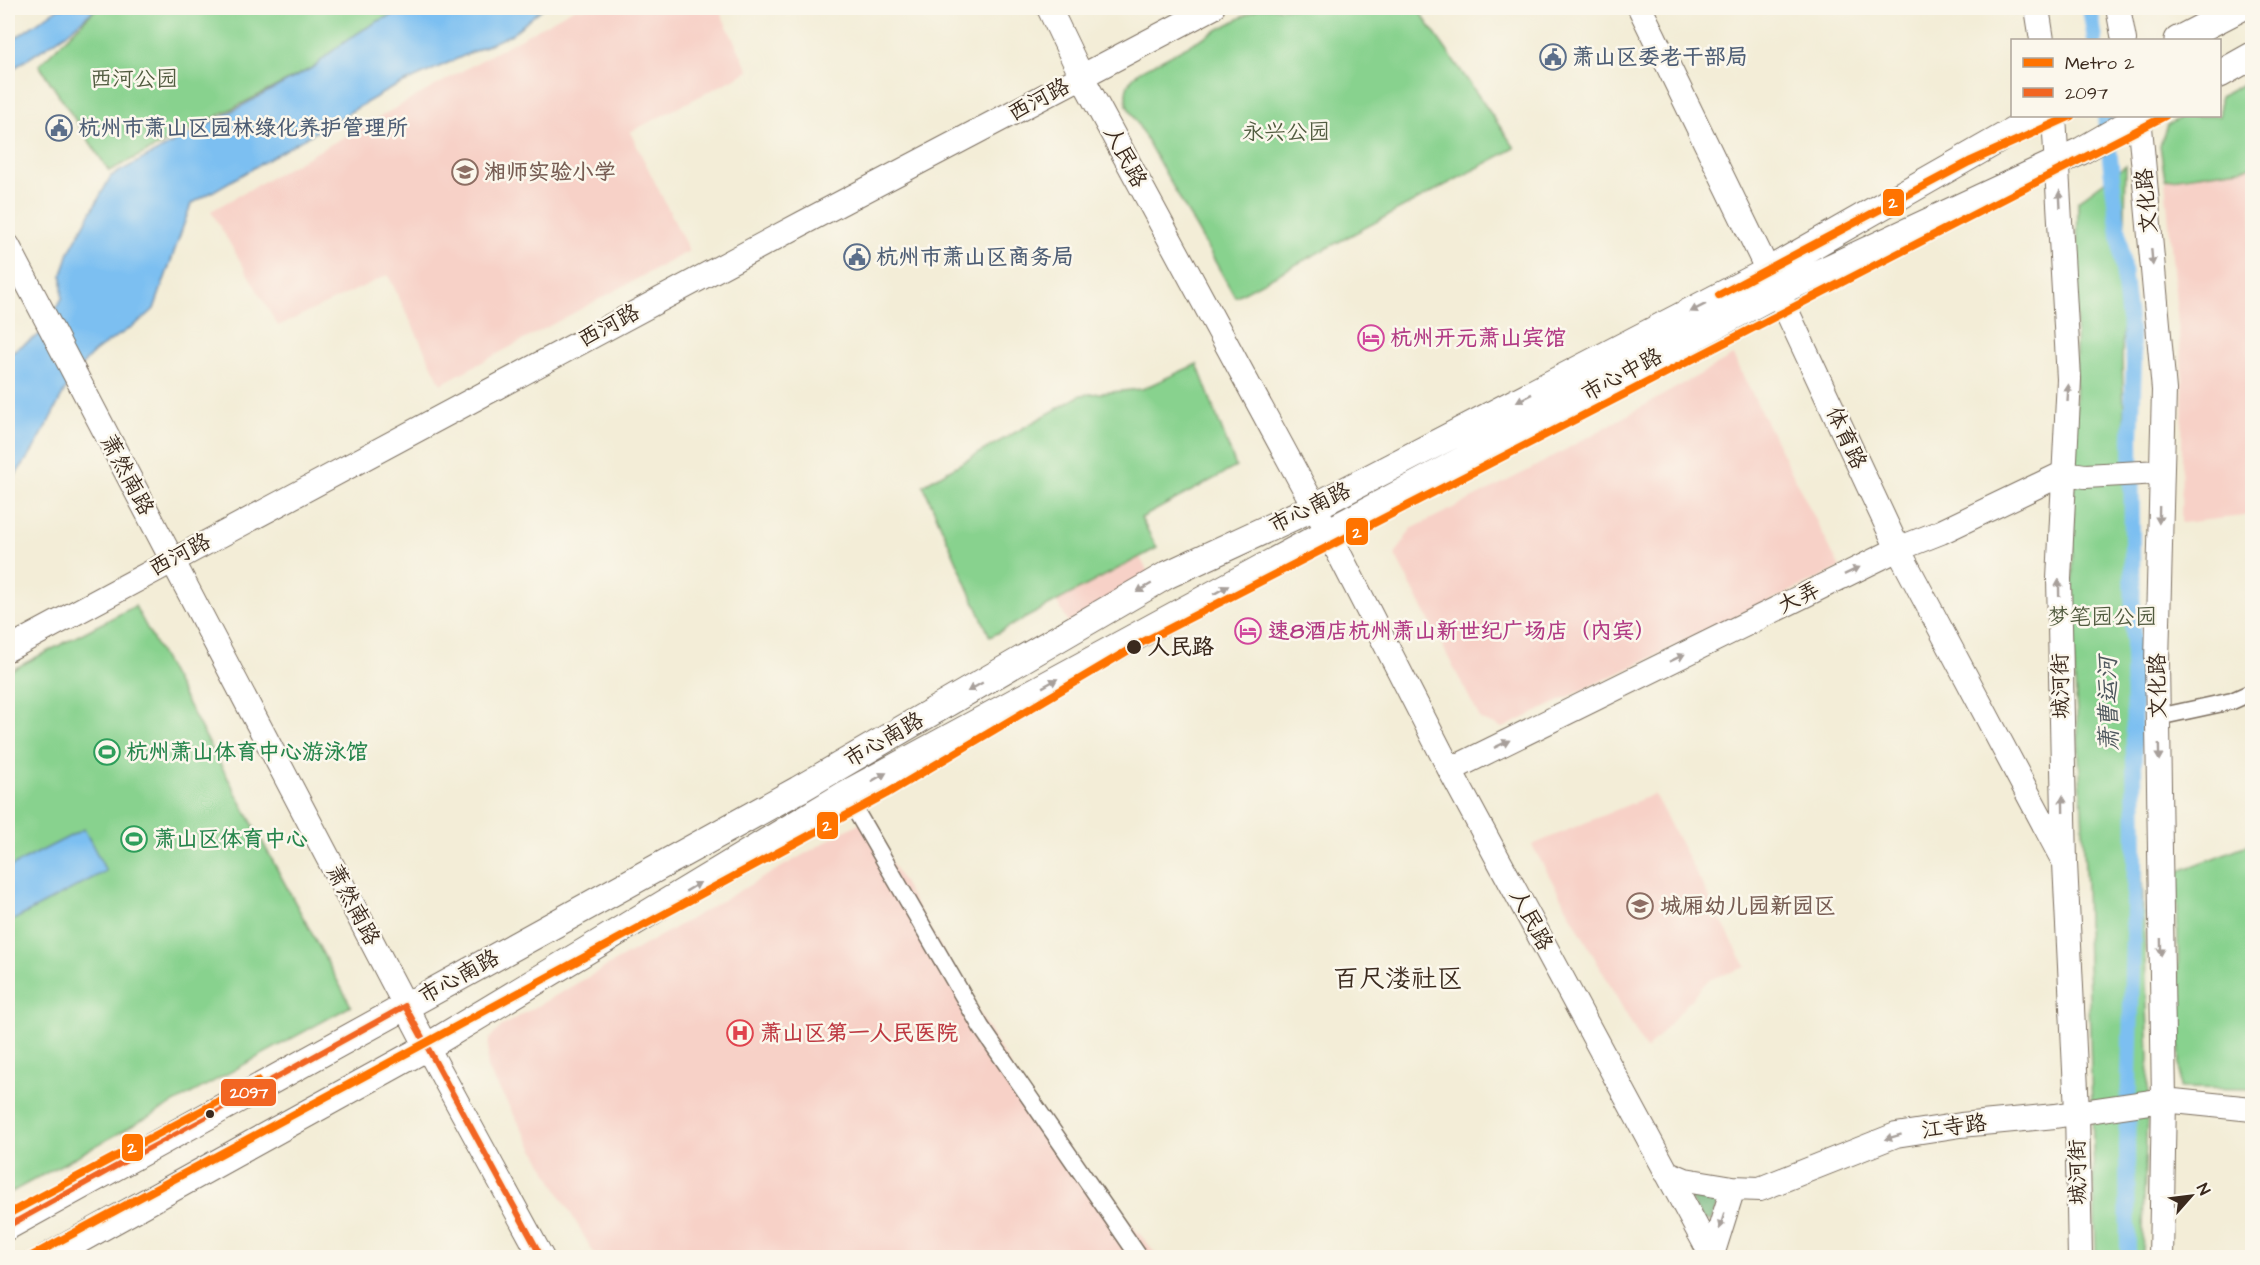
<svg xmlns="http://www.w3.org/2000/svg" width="2260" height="1265" font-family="'Architects Daughter','LXGW WenKai TC',sans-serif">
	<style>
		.built { fill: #f7d1c7 }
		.green { fill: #88d28e; stroke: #627e56; stroke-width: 1.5 }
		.forest { fill: #6eb479; stroke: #546f4c; stroke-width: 1.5 }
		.water { fill: #7bbff1; stroke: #5b7488; stroke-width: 1.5 }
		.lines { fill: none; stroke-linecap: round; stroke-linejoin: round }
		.canal { stroke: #7bbff1; stroke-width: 16 }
		.street-casing { stroke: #7b6e5f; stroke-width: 19 }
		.secondary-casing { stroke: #7b6e5f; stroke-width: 26 }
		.primary-casing { stroke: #7b6e5f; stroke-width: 29 }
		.street { stroke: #fff; stroke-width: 16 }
		.secondary { stroke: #fff; stroke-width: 24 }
		.primary { stroke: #fff; stroke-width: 27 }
		.bus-1-casing { stroke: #fbf7ec; stroke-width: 10 }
		.bus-1 { stroke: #f26522; stroke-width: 6 }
		.metro-1-casing { stroke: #fbf7ec; stroke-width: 12 }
		.metro-1 { stroke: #ff7300; stroke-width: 8 }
		.oneway { fill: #a79f9a }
		.stop-dot { fill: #3b2a1e; stroke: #fbf7ec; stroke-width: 2 }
		.labels { text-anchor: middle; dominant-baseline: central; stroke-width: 5; stroke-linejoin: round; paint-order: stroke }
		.service-label { font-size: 22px; font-weight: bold; fill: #4e5e75; stroke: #fbf7ec; text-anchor: start }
		.park-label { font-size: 22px; fill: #525c40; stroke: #fbf7ec }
		.street-label { font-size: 22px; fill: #3b2a1e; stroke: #fbf7ec }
		.education-label { font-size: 22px; font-weight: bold; fill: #785e54; stroke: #fbf7ec; text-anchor: start }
		.hotel-label { font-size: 22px; font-weight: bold; fill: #b23c85; stroke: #fbf7ec; text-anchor: start }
		.stop-label { font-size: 22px; font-weight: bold; fill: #3b2a1e; stroke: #fbf7ec; text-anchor: start }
		.leisure-label { font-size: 22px; font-weight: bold; fill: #27864d; stroke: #fbf7ec; text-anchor: start }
		.health-label { font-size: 22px; font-weight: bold; fill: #be3a42; stroke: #fbf7ec; text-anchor: start }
		.water-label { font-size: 24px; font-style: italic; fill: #4e575d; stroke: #fbf7ec }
		.quarter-label { font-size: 26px; fill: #3b2a1e; stroke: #fbf7ec }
		.line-badge { stroke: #fbf7ec; stroke-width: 2 }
		.badge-label { font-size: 16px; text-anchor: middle; font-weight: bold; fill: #fff }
	</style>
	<rect width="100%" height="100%" fill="#fbf7ec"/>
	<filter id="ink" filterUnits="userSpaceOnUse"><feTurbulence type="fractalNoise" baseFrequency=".0167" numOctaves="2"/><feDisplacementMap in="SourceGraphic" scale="12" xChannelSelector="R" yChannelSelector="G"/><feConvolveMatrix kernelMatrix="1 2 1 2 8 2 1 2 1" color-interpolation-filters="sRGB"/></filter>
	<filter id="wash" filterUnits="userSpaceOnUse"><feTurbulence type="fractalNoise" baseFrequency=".008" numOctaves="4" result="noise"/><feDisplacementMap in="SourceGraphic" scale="24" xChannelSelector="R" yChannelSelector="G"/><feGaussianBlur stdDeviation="1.35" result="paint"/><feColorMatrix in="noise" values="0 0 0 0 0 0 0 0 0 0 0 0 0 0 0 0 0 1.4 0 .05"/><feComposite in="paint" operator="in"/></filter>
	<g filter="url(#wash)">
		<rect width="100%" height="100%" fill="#f3edd7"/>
		<path class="built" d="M575,8H718L749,71L630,132L689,251L441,384L388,275L278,326L211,211Z
			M2252,167V515L2181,523L2183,379L2165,180Z
			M1733,356L1840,568L1503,728L1481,720L1395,555L1411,529L1529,470Z
			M1133,544L1153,582L1071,628L1050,589Z
			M1654,794L1746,967L1708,980L1646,1050L1532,845Z
			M866,819L1040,1118L1159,1257H596L487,1068L489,1039L502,1026Z"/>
		<path class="green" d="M97,8H424C414,14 404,12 393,15C373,21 329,51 316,66L109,171L39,65Z
			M1259,8H1417L1515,148L1235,297L1127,105C1124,89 1127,82 1140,71Z
			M2252,79V167L2165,180L2160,145L2167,125L2184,116H2220V97Z
			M2126,165L2122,361L2149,1057L2142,1257H2096L2086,888L2072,621L2078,201Z
			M1197,364L1236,467L1141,518L1157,548L990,637L923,485L1081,395L1142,389Z
			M135,606L351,1006L8,1194V672Z
			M2252,843V1089L2180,1088L2177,872Z"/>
		<path class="forest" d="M1698,1189L1720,1198L1711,1221L1703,1220L1690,1200Z"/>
		<path class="water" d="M59,8H96L66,34L8,72V43Z
			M424,8H543L512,34L388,90L191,204L154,309C133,331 103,340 84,363C63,387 53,417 37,443C29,458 17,472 8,485V354L44,332L62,298V275L69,252L111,176L316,66C329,51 373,21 393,15C404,12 414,14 424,8Z
			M84,829L106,871L8,923V868Z"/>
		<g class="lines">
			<path class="canal" d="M2090,8L2095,40
				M2105,116L2134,363L2131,437L2135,865L2127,1146L2128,1258"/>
		</g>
	</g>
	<g filter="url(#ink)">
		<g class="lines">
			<g class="street-casing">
				<path id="street" d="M2158,717L2232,701L2252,692
					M846,794L981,1027L1140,1258"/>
			</g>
			<g class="secondary-casing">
				<path id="secondary" d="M1049,8L1082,77L1328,532L1450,770L1713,1258
					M1640,8L1768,271L1898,549L2062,858
					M2037,8L2042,40
					M2118,8L2124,40
					M2054,116L2069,379L2059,579L2065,863L2077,1111L2080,1258
					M2139,116L2164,390L2157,662L2164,1100L2161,1258
					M8,246L427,1047L542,1258
					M8,649L803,223L1212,8
					M1450,770L1898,549L1941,532L2064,473L2085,476L2160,472
					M1666,1172L1685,1180L1733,1188L1760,1189L1896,1135L1961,1125L2055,1116L2164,1100L2252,1109
					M1712,1255L1733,1188"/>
			</g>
			<g class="primary-casing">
				<path id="primary" d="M2178,40L2240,8
					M2220,74L2252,56
					M8,1226L798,790L1167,575L1314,507L1768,271L2040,116
					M46,1258L427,1047L846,794L1328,532L1778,292L2081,151L2142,116"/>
			</g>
			<use href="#street" class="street"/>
			<use href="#secondary" class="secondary"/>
			<use href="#primary" class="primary"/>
			<g class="bus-1-casing">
				<path id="bus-1" d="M8,1226L405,1006L542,1258"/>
			</g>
			<use href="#bus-1" class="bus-1"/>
			<g class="metro-1-casing">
				<path id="metro-1" d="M1719,295L1969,162L2071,116
					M8,1214L257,1081
					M28,1258L886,794L1139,644L2165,116"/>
			</g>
			<use href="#metro-1" class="metro-1"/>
		</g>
		<defs><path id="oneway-solid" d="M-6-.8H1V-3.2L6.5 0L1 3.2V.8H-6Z" transform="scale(1.5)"/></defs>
		<g class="oneway">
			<use href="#oneway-solid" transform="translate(2060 199) rotate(-93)"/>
			<use href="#oneway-solid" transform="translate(2152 257) rotate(85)"/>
			<use href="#oneway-solid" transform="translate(1698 308) rotate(153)"/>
			<use href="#oneway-solid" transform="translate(2068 393) rotate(-87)"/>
			<use href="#oneway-solid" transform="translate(1524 398) rotate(153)"/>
			<use href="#oneway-solid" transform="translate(2159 515) rotate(91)"/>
			<use href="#oneway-solid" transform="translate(1852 571) rotate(-26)"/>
			<use href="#oneway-solid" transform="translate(1144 588) rotate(150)"/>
			<use href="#oneway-solid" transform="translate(2059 588) rotate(-91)"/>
			<use href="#oneway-solid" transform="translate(1221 590) rotate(-29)"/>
			<use href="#oneway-solid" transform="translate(1677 658) rotate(-26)"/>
			<use href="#oneway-solid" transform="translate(1050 683) rotate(-29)"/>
			<use href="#oneway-solid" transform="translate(975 687) rotate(150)"/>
			<use href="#oneway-solid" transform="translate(1502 744) rotate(-26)"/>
			<use href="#oneway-solid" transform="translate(2159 752) rotate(89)"/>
			<use href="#oneway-solid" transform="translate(879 777) rotate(-29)"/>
			<use href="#oneway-solid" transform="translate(2063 804) rotate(-91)"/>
			<use href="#oneway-solid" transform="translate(693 887) rotate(-31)"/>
			<use href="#oneway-solid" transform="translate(2161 947) rotate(89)"/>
			<use href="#oneway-solid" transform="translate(1893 1137) rotate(163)"/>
			<use href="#oneway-solid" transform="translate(1722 1221) rotate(107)"/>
		</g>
	</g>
	<defs>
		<g id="civic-ring" transform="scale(1.35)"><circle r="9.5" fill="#fbf7ec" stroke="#5c6f8a" stroke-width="1.5"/><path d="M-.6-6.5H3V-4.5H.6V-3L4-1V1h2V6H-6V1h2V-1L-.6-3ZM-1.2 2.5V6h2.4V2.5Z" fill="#5c6f8a"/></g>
		<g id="school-ring" transform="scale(1.35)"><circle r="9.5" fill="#fbf7ec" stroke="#8d6e63" stroke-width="1.5"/><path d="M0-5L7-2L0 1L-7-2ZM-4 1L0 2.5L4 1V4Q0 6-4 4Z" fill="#8d6e63"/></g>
		<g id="hotel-ring" transform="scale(1.35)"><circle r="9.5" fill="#fbf7ec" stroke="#d1479c" stroke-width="1.5"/><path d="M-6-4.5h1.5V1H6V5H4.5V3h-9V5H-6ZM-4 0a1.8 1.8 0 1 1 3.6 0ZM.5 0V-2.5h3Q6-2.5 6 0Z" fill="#d1479c"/></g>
		<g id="stadium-ring" transform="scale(1.35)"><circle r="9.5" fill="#fbf7ec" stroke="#2e9e5b" stroke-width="1.5"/><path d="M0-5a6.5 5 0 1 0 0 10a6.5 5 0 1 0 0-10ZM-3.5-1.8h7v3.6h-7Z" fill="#2e9e5b"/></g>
		<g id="hospital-ring" transform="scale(1.35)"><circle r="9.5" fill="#fbf7ec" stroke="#e0444e" stroke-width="1.5"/><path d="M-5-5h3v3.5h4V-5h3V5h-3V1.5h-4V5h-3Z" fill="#e0444e"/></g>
	</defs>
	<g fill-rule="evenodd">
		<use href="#civic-ring" x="1553" y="57"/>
		<use href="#civic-ring" x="59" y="128"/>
		<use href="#school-ring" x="465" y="172"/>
		<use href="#civic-ring" x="857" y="257"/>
		<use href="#hotel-ring" x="1371" y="338"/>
		<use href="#hotel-ring" x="1248" y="631"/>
		<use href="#stadium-ring" x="107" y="752"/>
		<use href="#stadium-ring" x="134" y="839"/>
		<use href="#school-ring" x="1640" y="906"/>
		<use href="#hospital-ring" x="740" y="1033"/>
	</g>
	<g class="stop-dot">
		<circle cx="1134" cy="647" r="8"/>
		<circle cx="210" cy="1114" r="5"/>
	</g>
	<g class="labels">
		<g class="service-label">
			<text x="1572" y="57">萧山区委老干部局</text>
			<text x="78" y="128">杭州市萧山区园林绿化养护管理所</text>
			<text x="876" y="257">杭州市萧山区商务局</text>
		</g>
		<g class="park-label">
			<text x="134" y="79">西河公园</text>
			<text x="1286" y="132">永兴公园</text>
			<text x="2102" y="617">梦笔园公园</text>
		</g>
		<g class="street-label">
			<text transform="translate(1039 100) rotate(-28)">西河路</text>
			<text transform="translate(1125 157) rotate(62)">人民路</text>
			<text transform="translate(2147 201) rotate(-95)">文化路</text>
			<text transform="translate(609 326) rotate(-28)">西河路</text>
			<text transform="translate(1622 375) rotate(-28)">市心中路</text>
			<text transform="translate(1846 438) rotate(65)">体育路</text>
			<text transform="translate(127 475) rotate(62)">萧然南路</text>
			<text transform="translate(1310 508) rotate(-26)">市心南路</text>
			<text transform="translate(180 555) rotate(-28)">西河路</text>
			<text transform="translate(1799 598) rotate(-26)">大弄</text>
			<text transform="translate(2061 686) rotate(-91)">城河街</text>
			<text transform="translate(2158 686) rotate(-91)">文化路</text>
			<text transform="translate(884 740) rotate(-30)">市心南路</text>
			<text transform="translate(353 905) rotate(62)">萧然南路</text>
			<text transform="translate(1531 920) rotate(62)">人民路</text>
			<text transform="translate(459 977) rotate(-29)">市心南路</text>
			<text transform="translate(1954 1127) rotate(-7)">江寺路</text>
			<text transform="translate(2078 1172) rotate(-91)">城河街</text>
		</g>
		<g class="education-label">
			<text x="484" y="172">湘师实验小学</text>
			<text x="1660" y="906">城厢幼儿园新园区</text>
		</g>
		<g class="hotel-label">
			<text x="1390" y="338">杭州开元萧山宾馆</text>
			<text x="1268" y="631">速8酒店杭州萧山新世纪广场店（内宾）</text>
		</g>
		<g class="stop-label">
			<text x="1148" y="647">人民路</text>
		</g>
		<g class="leisure-label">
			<text x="126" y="752">杭州萧山体育中心游泳馆</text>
			<text x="154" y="839">萧山区体育中心</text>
		</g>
		<g class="health-label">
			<text x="760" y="1033">萧山区第一人民医院</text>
		</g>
		<g class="water-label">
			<text transform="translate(2109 704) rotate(-91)">萧曹运河</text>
		</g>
		<g class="quarter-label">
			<text x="1398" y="979">百尺溇社区</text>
		</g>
	</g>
	<g class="line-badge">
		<rect x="1882" y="188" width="23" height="29" rx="6" fill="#ff7300"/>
		<rect x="1345" y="517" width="24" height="29" rx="6" fill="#ff7300"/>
		<rect x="816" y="811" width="23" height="29" rx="6" fill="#ff7300"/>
		<rect x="220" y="1078" width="57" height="29" rx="6" fill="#f26522"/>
		<rect x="121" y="1133" width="23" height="29" rx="6" fill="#ff7300"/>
	</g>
	<g class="badge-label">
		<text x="1893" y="208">2</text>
		<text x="1357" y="538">2</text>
		<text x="827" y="831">2</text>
		<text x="249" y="1098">2097</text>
		<text x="132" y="1153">2</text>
	</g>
	<rect width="2260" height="1265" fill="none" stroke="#fbf7ec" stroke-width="30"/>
	<rect x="2011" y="39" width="210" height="78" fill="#fbf7ec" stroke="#aea59a" stroke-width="1.5"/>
	<rect x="2023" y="58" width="30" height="9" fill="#ff7300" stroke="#aea59a" stroke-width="1.5"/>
	<text x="2065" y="69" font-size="18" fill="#3b2a1e">Metro 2</text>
	<rect x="2023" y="88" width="30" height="9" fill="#f26522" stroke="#aea59a" stroke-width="1.5"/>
	<text x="2065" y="99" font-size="18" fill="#3b2a1e">2097</text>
	<g transform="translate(2191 1196) rotate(62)" stroke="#fbf7ec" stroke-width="4.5" paint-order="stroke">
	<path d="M0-4.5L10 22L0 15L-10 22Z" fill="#3b2a1e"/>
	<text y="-9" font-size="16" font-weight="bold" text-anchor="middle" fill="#3b2a1e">N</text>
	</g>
</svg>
